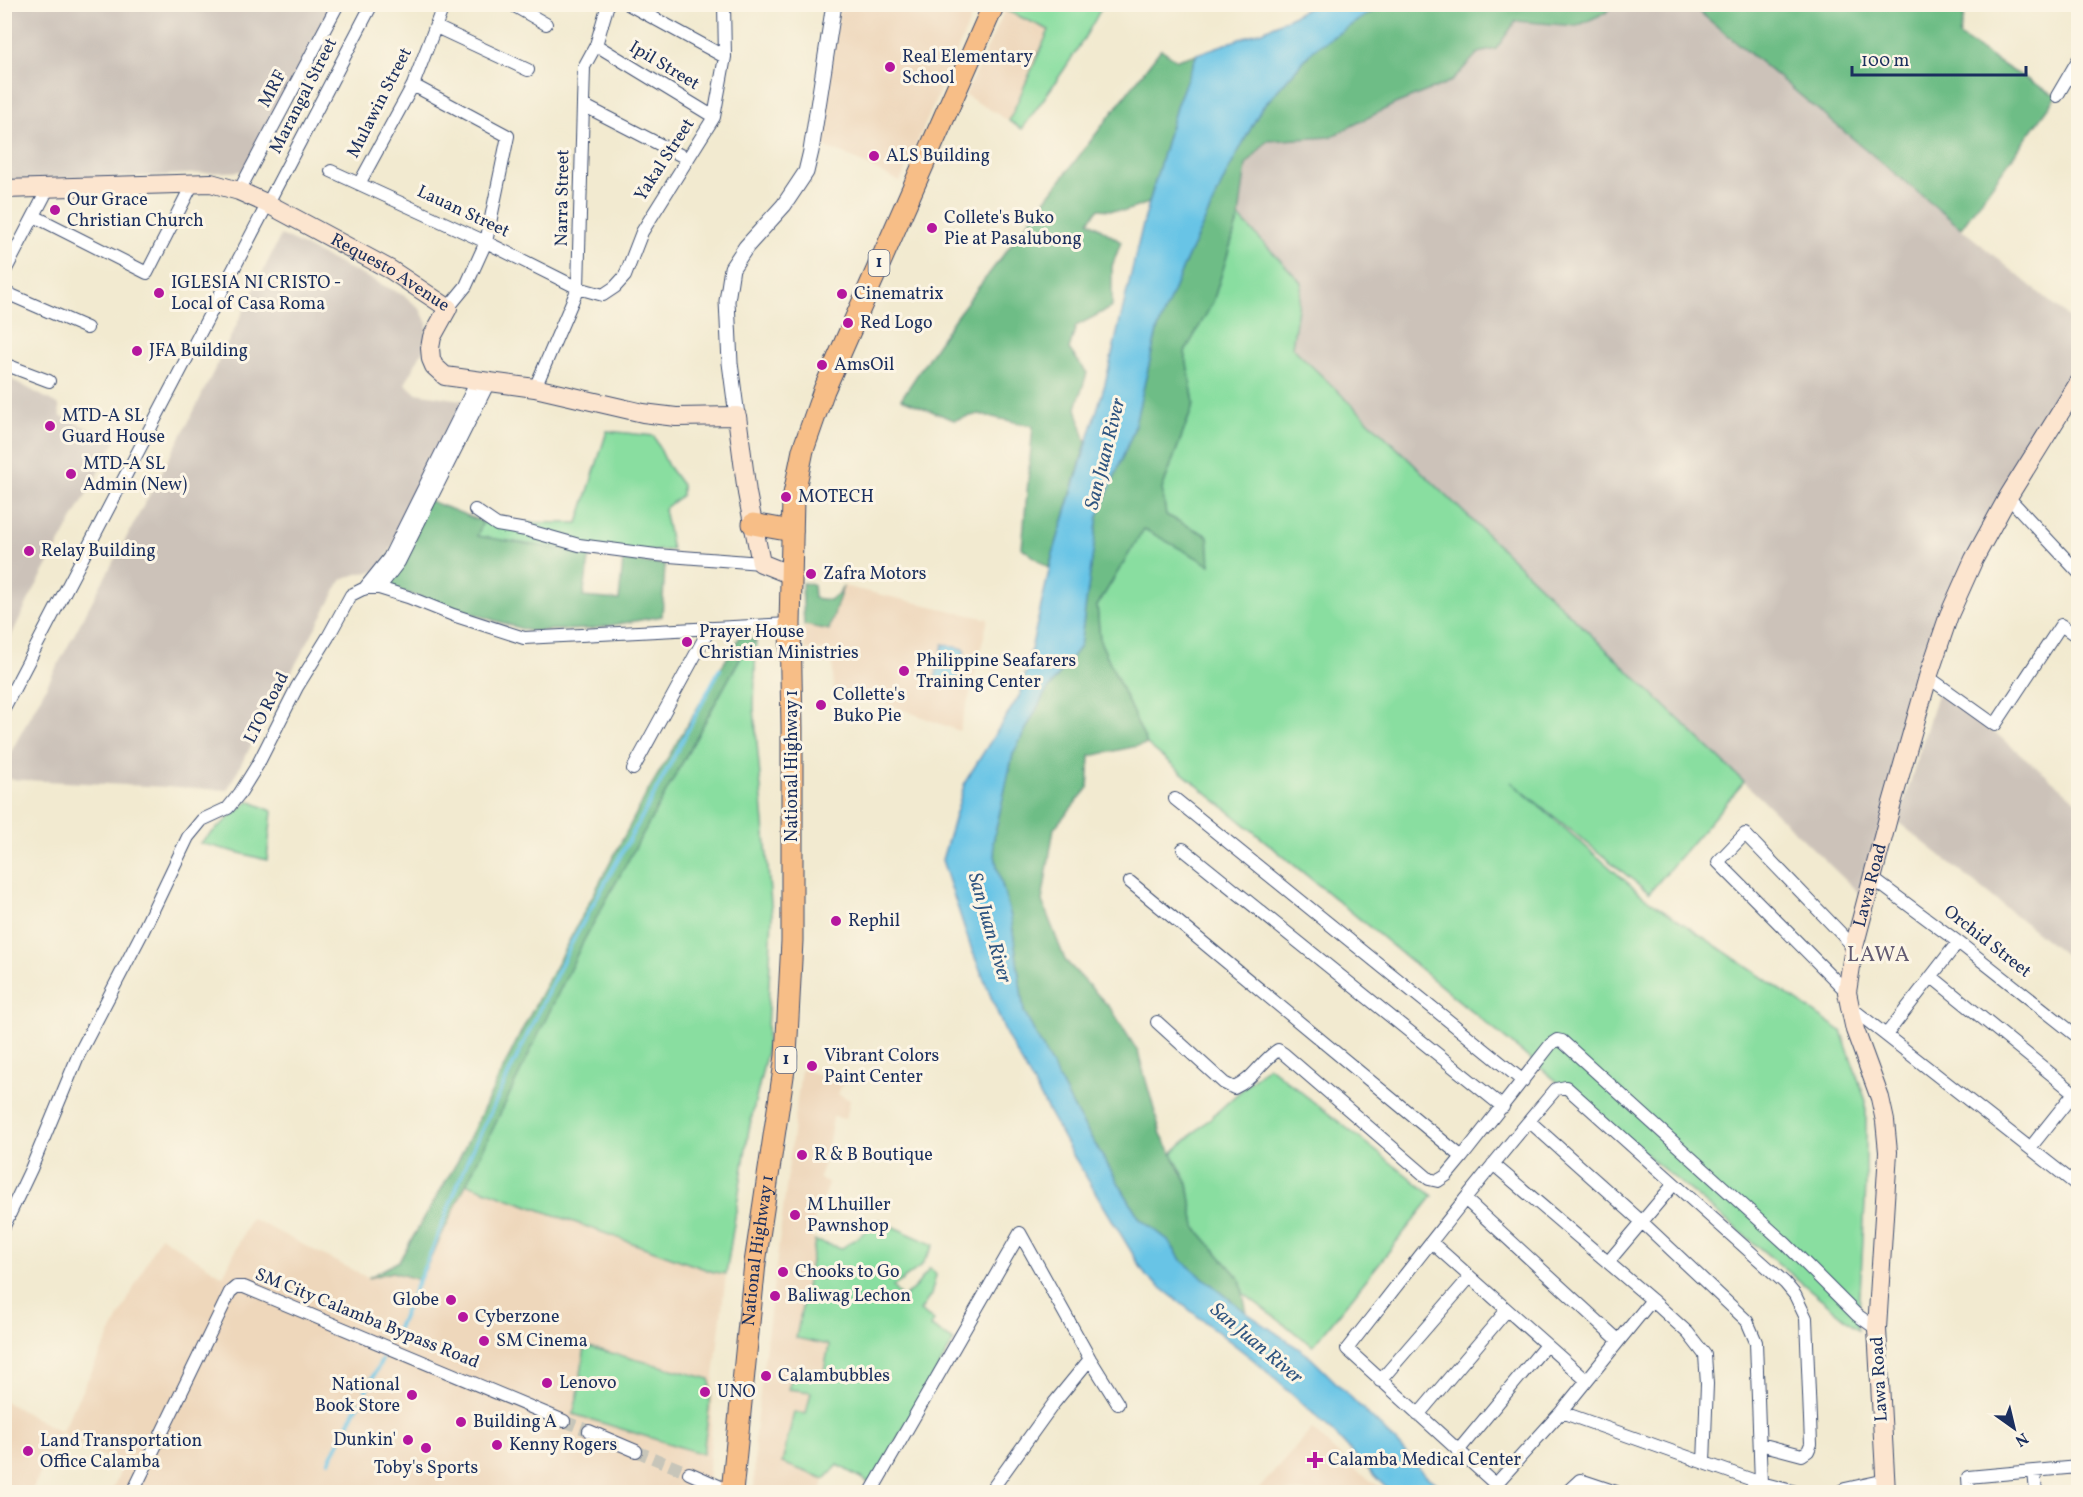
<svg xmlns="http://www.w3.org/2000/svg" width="2083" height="1497" font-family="Vollkorn,serif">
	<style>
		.built { fill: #eed7bb }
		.industrial { fill: #ccc2b9 }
		.green { fill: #89dea0; stroke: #52867f; stroke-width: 1.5 }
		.forest { fill: #6ebd86; stroke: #447672; stroke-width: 1.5 }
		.water { fill: #68c4e6; stroke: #427aa2; stroke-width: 1.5 }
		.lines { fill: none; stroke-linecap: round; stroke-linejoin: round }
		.stream { stroke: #68c4e6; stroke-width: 4 }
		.minor-tunnel { stroke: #c7c5b9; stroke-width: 12; stroke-dasharray: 12 6; stroke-linecap: butt }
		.minor-casing { stroke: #3b4b6f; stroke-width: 14 }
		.tertiary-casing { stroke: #3b4b6f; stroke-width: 17 }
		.secondary-casing { stroke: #3b4b6f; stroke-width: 20 }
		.trunk-casing { stroke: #3b4b6f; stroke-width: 23 }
		.minor { stroke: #fff; stroke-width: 12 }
		.tertiary { stroke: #fff; stroke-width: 15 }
		.secondary { stroke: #fce5cf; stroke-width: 18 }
		.trunk { stroke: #f7be87; stroke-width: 21 }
		.poi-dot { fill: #b5179e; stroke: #fcf5e5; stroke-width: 2 }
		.labels { text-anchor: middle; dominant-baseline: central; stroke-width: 6; stroke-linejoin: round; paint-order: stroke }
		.shield { fill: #fcf5e5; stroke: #5e6a86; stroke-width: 1.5 }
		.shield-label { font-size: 16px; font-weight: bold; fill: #1b2f5e }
		.poi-label { font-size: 18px; fill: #1b2f5e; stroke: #fcf5e5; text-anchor: start }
		.street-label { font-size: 18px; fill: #1b2f5e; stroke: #fcf5e5 }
		.water-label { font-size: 20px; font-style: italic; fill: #2e5480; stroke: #fcf5e5 }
		.quarter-label { font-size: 21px; letter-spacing: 1.5px; fill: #625b72; stroke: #fcf5e5 }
	</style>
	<rect width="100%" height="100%" fill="#fcf5e5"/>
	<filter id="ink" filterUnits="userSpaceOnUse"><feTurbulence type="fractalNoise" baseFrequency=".0167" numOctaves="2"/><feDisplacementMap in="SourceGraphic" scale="12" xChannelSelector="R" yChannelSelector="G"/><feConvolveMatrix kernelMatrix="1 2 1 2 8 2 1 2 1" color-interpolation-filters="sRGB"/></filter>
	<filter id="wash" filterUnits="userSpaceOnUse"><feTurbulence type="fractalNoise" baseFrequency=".008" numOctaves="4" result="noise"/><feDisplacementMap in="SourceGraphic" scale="24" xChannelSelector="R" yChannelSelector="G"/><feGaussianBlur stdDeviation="1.35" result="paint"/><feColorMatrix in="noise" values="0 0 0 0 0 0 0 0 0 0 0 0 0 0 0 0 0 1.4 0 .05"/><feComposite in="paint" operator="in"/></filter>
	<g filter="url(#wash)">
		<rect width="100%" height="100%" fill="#f2ead0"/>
		<path class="built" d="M840,5H977L900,182L846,155L818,145Z
			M1005,10L1050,29L1009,121L965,95Z
			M843,586L988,619L971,691L959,731L872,698L834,695L832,652L805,649L804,625L829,629Z
			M801,1069L843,1082L838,1094L850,1100L846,1119L833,1117L827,1153L819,1178L828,1182L823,1205L818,1204L811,1236L815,1241L796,1337L829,1344L824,1371L794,1368L811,1392L806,1414L794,1412L783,1463L825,1479L820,1492H754L755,1432Z
			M465,1183L713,1272L726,1274L713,1385L708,1492H111L122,1468L61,1432L31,1492H13L5,1488L4,1401L61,1432L160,1236L223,1276L251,1218L368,1278L392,1272L419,1280Z
			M1312,1429L1350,1466L1387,1492H1256Z"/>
		<path class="industrial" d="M4,5H334L246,171L127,177L5,180Z
			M1614,5H1691L2078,325V376L1963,567L1863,897L1292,346L1302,283L1239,217L1246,165L1267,141L1330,137L1395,104L1452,81L1478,52L1496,49L1516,21L1577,26L1607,12Z
			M281,235L405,296L420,309L427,323V342L405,384L416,393L474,402L378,571L361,573L342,579L227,790L5,779V763L188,423Z
			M9,378L59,405L60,416L116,440L28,601L5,649L4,386Z
			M1938,691L1999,736L2078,802V965L1898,822Z"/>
		<path class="green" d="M1007,5H1103C1080,49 1051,89 1022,129L1009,121L1049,30L1005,10Z
			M1239,217L1302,283L1292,347L1744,782L1649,893L1511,782L1643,896L1841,1031L1866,1101V1185L1858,1329L1147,744L1100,641L1097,606L1144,528L1209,564L1208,536L1166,515L1162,489L1194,404L1185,352L1213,302Z
			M607,431L654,436L668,466L682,485V495L664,509L672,550L585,554L476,536L483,522L578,523Z
			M756,640L754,708L772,915L766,1055L749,1129L726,1274L713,1272L465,1183L584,940L743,653Z
			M249,801L272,811L267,860L200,843Z
			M1268,1066L1433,1196L1313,1346L1243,1293L1240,1279L1195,1227L1188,1184L1172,1153Z
			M878,1220L934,1245L921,1266L893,1287L902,1299L916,1286L930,1268L936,1275L931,1295L920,1311L934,1321L931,1327L954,1341L871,1484L838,1465L825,1479L782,1463L794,1412L806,1414L811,1392L788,1389L795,1367L824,1371L829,1345L796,1338L815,1241L842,1248L861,1235Z
			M585,1346L710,1379L711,1393L703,1454L573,1414L578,1395Z"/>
		<path class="forest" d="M1382,5H1614L1607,12L1577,26L1516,21L1496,49L1478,53L1452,81L1395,104L1330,137L1267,141L1246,165L1239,217L1213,302L1185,352L1194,403L1162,489L1166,515L1208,536L1210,565L1144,529L1097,606L1100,641L1147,744L1090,756L1088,788L1054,828L1042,901L1065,960L1112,1010L1138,1052L1161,1134L1188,1184L1195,1227L1240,1279L1247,1313L1181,1260L1168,1240L1140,1219L1078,1116L1024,1012L1011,917L997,867L993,842L1013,754L1044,695L1080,646L1098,516L1133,432L1157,331L1184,265L1227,173L1261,109L1314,49Z
			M1691,5H1967L1959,36L2011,70L2057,96L1961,228Z
			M1161,49L1177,60L1197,54L1177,104L1149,203L1125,211L1098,209L1089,221L1121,242L1112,266V307L1076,326L1069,349L1087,373L1076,408L1086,443L1049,568L1022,548L1033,426L979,414L954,420L901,399L955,318Z
			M428,500L483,522L477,536L590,554L583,597L619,600L623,560L665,565L662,616L591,629L529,631L371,582Z
			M802,583L813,584L814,598L829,600L839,594L843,586L829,630L804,625Z
			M740,636L756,640L743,653L584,940L420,1280L392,1272L368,1278L399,1261L459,1159L522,1030L648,791Z"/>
		<path class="water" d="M1314,5H1382L1314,49L1261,109L1227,173L1184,265L1157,331L1133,432L1098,516L1080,646L1044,695L1013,754L993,842L997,867L1011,917L1024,1012L1078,1116L1140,1219L1168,1240L1181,1260L1247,1313L1308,1355L1391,1437L1426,1476L1447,1492H1390L1326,1425L1254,1360L1146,1276L1070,1150L1006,1034L970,945L942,860L965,782L1021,693L1053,554L1105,384L1142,228L1177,104L1197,54L1265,30Z
			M943,644L965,649L956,683L935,679Z"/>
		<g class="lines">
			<path class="stream" d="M394,1337L435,1243L468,1159L571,944L649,804L720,669
				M366,1390L382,1360
				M329,1461L359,1403
				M312,1492L315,1486"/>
		</g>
	</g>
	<g filter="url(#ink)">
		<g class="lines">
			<path class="minor-tunnel" d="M564,1421L589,1431
				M636,1451L689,1473"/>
			<g class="minor-casing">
				<path id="minor" d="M511,4L546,24
					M628,4L725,57
					M436,27L528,70
					M596,45L714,117
					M413,85L508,136L486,242L466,286L448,308
					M2057,96L2078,60
					M583,105L688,159
					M331,171L486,242L578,288L603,295L615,287L625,276L642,232L714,117L725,57L724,4
					M359,184L413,85L444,4
					M239,191L338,4
					M34,216L147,273L193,183
					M4,273L49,187
					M4,292L87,328
					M4,364L49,381
					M535,388L578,288L584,67L596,45L608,4
					M2008,497L2078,572
					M475,510L497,525L526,530L579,545L656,555L761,563
					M379,588L399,562L489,382
					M364,589L389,558L477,381
					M1928,677L1995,725L2061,625L2078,637
					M4,708L372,4
					M633,769L710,628
					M1175,799L1523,1081
					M1183,849L1503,1107
					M1872,878L1958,942L2078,1037
					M1130,882L1462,1157
					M1932,977L2078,1096
					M1847,992L1718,862L1745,834L1854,947
					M1850,1007L2078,1186
					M1157,1022L1224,1083L1234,1088C1253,1080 1261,1061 1278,1050L1284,1054L1429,1179L1438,1181L1447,1175L1462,1157L1551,1044L1557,1040L1562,1041L1786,1244L1857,1315L1877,1329
					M1886,1035L1958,942
					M1529,1121L1642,1222L1747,1321L1756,1342L1761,1483
					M2030,1148L2074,1093
					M1493,1164L1652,1300L1688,1333L1705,1355L1707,1384L1704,1463
					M1465,1199L1618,1340
					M4,1226L31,1169L78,1056L142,933L188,837L202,820L228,808L240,793L258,764L297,687L328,637L351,595L365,588H379L408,597L453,615L524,638L790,624
					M1020,1233L1090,1359L1118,1404
					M1431,1242L1586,1380
					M1609,1261L1673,1185
					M1380,1381L1470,1277
					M1561,1412L1761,1483L1796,1492
					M1418,1415L1507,1310
					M589,1431L636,1451
					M1458,1451L1546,1345
					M2034,1472L2036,1492
					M689,1473L732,1492
					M1495,1485L1561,1412L1652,1300
					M133,1492L230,1292L236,1287H244L564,1421
					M871,1492L1020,1233
					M990,1492L1054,1403L1090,1359
					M1504,1492L1347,1349C1416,1261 1484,1173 1556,1089L1566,1087L1785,1283L1795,1295L1806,1318L1811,1444L1808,1451L1802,1455L1760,1444
					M1567,1492L1580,1480L1616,1492
					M1839,1492L1845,1489L1886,1480
					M1969,1492L1968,1477L2078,1467"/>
			</g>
			<g class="tertiary-casing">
				<path id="tertiary" d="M737,416L730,363L727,301L732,268L746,247L784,205L806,172L811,151L834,4"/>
			</g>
			<g class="secondary-casing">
				<g id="secondary">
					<path id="s1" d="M4,189L211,183L239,191L268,204L391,270L448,308L432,337L430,348L431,359L434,366L445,376L535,388L643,413L676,417L737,416L747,493L761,563L791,575"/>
					<path id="s2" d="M1886,1492L1877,1329L1888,1152L1885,1121L1880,1098L1855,1030L1850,1007L1847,992L1854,947L1892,803L1928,677L1949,615L1974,559L2008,497L2078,384"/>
				</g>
			</g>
			<g class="trunk-casing">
				<g id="trunk">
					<path d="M753,524L792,531"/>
					<path id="s3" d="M732,1492L755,1263L786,1056L792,941V728L790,624L793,499L803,450L824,390L994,4"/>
				</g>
			</g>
			<use href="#minor" class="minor"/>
			<use href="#tertiary" class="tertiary"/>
			<use href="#secondary" class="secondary"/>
			<use href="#trunk" class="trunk"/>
		</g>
	</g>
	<g class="poi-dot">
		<circle cx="890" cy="67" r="6"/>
		<circle cx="874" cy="156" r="6"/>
		<circle cx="55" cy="210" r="6"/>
		<circle cx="932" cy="228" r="6"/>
		<circle cx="159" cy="293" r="6"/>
		<circle cx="842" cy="294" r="6"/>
		<circle cx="848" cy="323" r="6"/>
		<circle cx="137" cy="351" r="6"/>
		<circle cx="822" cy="365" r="6"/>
		<circle cx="50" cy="426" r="6"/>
		<circle cx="71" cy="474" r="6"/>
		<circle cx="786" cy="497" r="6"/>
		<circle cx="29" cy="551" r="6"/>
		<circle cx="811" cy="574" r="6"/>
		<circle cx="687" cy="642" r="6"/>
		<circle cx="904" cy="671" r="6"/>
		<circle cx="821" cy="705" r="6"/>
		<circle cx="836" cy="921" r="6"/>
		<circle cx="812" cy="1066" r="6"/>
		<circle cx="802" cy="1155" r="6"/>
		<circle cx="795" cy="1215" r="6"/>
		<circle cx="783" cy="1272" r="6"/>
		<circle cx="775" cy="1296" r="6"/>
		<circle cx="451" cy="1300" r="6"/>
		<circle cx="463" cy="1317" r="6"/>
		<circle cx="484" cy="1341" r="6"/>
		<circle cx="766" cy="1376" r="6"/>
		<circle cx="547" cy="1383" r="6"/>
		<circle cx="705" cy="1392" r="6"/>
		<circle cx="412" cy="1395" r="6"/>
		<circle cx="461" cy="1422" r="6"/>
		<circle cx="408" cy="1440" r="6"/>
		<circle cx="497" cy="1445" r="6"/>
		<circle cx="426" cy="1448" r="6"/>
		<circle cx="28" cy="1451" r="6"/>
		<path d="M1312 1451h6v6h6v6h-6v6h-6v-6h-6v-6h6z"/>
	</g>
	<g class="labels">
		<g class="shield">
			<rect x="868.5" y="250" width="21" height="26" rx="4.5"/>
			<rect x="775.5" y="1047" width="21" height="26" rx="4.5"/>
		</g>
		<g class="shield-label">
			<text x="879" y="263">1</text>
			<text x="786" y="1060">1</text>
		</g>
		<g class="poi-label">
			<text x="902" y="57">Real Elementary<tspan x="902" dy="21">School</tspan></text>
			<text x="886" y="156">ALS Building</text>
			<text x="67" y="200">Our Grace<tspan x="67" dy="21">Christian Church</tspan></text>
			<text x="944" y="218">Collete's Buko<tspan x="944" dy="21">Pie at Pasalubong</tspan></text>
			<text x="171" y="283">IGLESIA NI CRISTO -<tspan x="171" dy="21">Local of Casa Roma</tspan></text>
			<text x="854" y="294">Cinematrix</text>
			<text x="860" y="323">Red Logo</text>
			<text x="149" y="351">JFA Building</text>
			<text x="834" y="365">AmsOil</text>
			<text x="62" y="416">MTD-A SL<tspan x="62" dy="21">Guard House</tspan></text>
			<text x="83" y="464">MTD-A SL<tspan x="83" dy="21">Admin (New)</tspan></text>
			<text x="798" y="497">MOTECH</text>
			<text x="41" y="551">Relay Building</text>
			<text x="823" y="574">Zafra Motors</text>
			<text x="699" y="632">Prayer House<tspan x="699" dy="21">Christian Ministries</tspan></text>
			<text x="916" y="661">Philippine Seafarers<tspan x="916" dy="21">Training Center</tspan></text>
			<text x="833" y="695">Collette's<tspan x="833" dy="21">Buko Pie</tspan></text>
			<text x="848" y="921">Rephil</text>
			<text x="824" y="1056">Vibrant Colors<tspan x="824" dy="21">Paint Center</tspan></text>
			<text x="814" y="1155">R &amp; B Boutique</text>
			<text x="807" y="1205">M Lhuiller<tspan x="807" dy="21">Pawnshop</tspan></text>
			<text x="795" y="1272">Chooks to Go</text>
			<text x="787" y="1296">Baliwag Lechon</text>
			<text x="439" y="1300" text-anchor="end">Globe</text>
			<text x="475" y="1317">Cyberzone</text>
			<text x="496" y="1341">SM Cinema</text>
			<text x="778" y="1376">Calambubbles</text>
			<text x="559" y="1383">Lenovo</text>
			<text x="400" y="1385" text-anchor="end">National<tspan x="400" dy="21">Book Store</tspan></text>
			<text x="717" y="1392">UNO</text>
			<text x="473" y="1422">Building A</text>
			<text x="396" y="1440" text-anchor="end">Dunkin'</text>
			<text x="40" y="1441">Land Transportation<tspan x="40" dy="21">Office Calamba</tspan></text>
			<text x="509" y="1445">Kenny Rogers</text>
			<text x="1328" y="1460">Calamba Medical Center</text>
			<text x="426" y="1468" text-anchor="middle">Toby's Sports</text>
		</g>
		<g class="street-label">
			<text transform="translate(664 66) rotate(31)">Ipil Street</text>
			<text transform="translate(273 89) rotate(-62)">MRF</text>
			<text transform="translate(304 96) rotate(-63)">Marangal Street</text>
			<text transform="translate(380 103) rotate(-63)">Mulawin Street</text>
			<text transform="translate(665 160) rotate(-57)">Yakal Street</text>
			<text transform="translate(563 198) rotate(-89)">Narra Street</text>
			<text transform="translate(463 212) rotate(25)">Lauan Street</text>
			<text stroke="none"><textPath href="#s1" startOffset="408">Requesto Avenue</textPath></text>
			<text transform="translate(267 708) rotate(-63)">LTO Road</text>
			<text transform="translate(792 766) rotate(-90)">National Highway 1</text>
			<text stroke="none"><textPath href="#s2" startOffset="616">Lawa Road</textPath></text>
			<text transform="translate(1987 942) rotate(38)">Orchid Street</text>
			<text stroke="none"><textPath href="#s3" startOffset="243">National Highway 1</textPath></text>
			<text transform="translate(367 1319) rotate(22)">SM City Calamba Bypass Road</text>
			<text transform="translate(1880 1379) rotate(-93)">Lawa Road</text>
		</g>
		<g class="water-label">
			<text transform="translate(1106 454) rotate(-76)">San Juan River</text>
			<text transform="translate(989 928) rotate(74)">San Juan River</text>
			<text transform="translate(1256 1344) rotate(40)">San Juan River</text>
		</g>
		<g class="quarter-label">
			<text x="1879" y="955">LAWA</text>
		</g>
	</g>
	<rect width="2083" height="1497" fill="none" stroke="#fcf5e5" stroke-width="24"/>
	<g transform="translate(2014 1428) rotate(146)" stroke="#fcf5e5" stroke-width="4.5" paint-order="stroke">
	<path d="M0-4.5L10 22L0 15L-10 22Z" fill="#1b2f5e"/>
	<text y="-9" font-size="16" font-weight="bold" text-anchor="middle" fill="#1b2f5e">N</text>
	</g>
	<path d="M1852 66v9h174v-9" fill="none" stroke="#1b2f5e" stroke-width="3"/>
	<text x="1861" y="66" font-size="18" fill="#1b2f5e" stroke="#fcf5e5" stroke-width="4.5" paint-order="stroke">100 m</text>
</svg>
